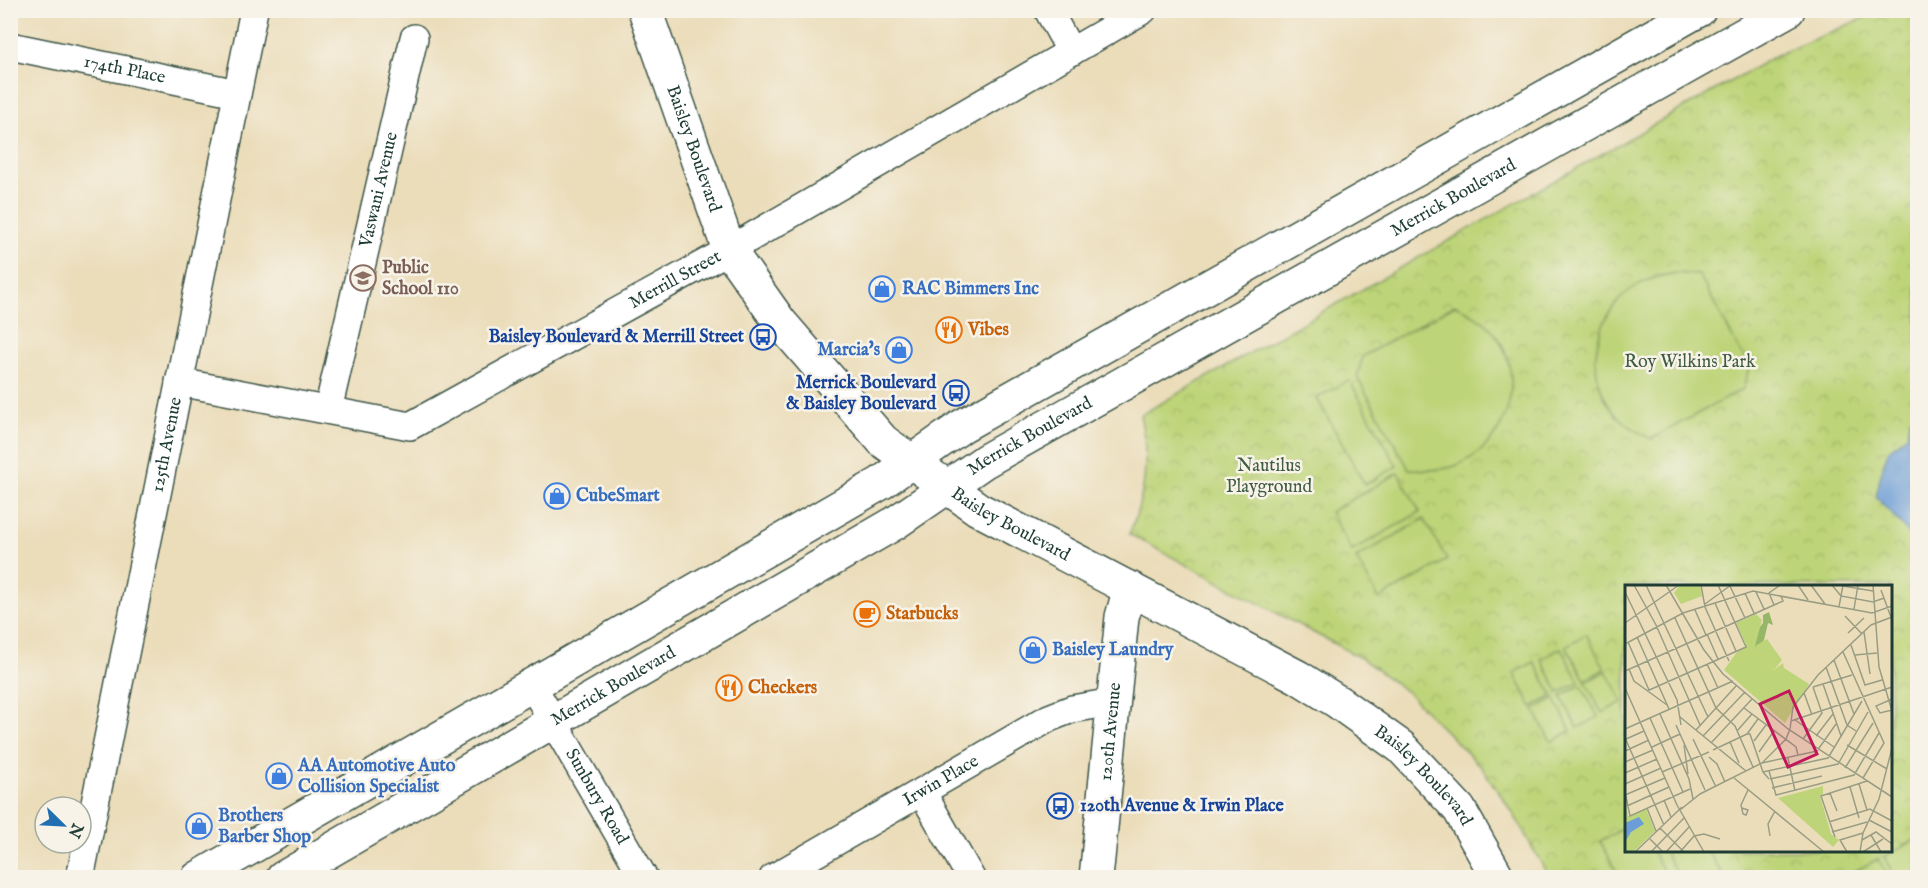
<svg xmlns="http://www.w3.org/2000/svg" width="1928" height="888" font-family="'IM FELL English',serif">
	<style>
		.park { fill: url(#park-crowns); stroke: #6e8856; stroke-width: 1.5; fill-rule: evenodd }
		.pitch { fill: #bdd478; stroke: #6e8856; stroke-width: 1.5 }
		.water { fill: #6d9dd6; stroke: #466d85; stroke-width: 1.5 }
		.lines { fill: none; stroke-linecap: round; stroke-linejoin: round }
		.minor-casing { stroke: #3e5548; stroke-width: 30 }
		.tertiary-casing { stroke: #3e5548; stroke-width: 36 }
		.secondary-casing { stroke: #3e5548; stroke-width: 36 }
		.primary-casing { stroke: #3e5548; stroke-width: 36 }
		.minor { stroke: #fff; stroke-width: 27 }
		.tertiary { stroke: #fff; stroke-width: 33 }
		.secondary { stroke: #fff; stroke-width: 33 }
		.primary { stroke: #fff; stroke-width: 33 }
		.labels { text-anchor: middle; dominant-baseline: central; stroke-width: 5; stroke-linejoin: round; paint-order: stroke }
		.street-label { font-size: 18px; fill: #1f3d34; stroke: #f7f3e8 }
		.education-label { font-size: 18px; font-weight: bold; fill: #785e54; stroke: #f7f3e8; text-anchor: start }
		.shop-label { font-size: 18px; font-weight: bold; fill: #366cbe; stroke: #f7f3e8; text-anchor: start }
		.food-label { font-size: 18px; font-weight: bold; fill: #c56008; stroke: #f7f3e8; text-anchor: start }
		.transit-label { font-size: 18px; font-weight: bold; fill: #164399; stroke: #f7f3e8; text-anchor: end }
		.park-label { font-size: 18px; fill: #3f5b42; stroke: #f7f3e8 }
		.inset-road { fill: none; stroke: #999d84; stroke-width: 1.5 }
		.view { fill: #c2185b; fill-opacity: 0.15; stroke: #c2185b; stroke-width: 3 }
		.inset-edge { fill: none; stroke: #1f3d34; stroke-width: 3 }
	</style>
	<defs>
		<pattern id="park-crowns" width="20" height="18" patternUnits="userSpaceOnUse" patternTransform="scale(1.5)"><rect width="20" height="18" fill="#bdd478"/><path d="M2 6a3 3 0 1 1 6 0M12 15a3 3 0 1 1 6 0" fill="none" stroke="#a2b768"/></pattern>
	</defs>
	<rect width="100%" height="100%" fill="#f7f3e8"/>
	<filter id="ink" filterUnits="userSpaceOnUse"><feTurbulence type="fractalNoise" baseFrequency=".0167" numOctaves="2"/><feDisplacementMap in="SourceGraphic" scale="12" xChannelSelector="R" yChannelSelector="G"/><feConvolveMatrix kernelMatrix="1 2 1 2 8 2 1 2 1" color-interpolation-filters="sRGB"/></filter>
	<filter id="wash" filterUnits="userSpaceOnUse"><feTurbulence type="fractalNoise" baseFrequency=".008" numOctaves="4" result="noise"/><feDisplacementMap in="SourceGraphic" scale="24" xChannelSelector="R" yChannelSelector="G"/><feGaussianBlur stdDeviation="1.35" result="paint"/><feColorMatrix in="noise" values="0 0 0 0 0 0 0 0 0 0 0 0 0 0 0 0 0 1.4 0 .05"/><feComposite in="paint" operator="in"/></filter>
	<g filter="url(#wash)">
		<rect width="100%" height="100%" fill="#ebddba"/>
		<path class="park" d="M1880,11H1917V877H1549L1513,813L1482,768L1408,693L1361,658L1129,534C1146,495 1150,456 1140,415L1777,55ZM1626,586H1890V850H1626Z"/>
		<path class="pitch" d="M1676,273L1699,275L1749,368L1743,389L1651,439C1637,431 1623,424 1613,411C1584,374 1593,315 1633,288C1646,279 1661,276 1676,273Z
			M1455,305C1469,312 1483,319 1493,331C1529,376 1509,446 1455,466C1440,471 1425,470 1409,469L1357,377L1363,356Z
			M1349,380L1397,466L1365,485L1317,398Z
			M1398,473L1420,512L1352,551L1330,512Z
			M1424,519L1447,560L1379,599L1356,558Z
			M1586,634L1605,669L1585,680L1566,646Z
			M1561,648L1579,682L1559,693L1541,659Z
			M1534,662L1553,696L1532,707L1514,673Z
			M1606,671L1623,702L1602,713L1586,682Z
			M1581,685L1598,717L1578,728L1561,696Z
			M1554,698L1571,731L1551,742L1534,710Z
			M1626,827V850L1652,851L1667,877H1620L1600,841Z
			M1917,839V877H1895L1884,857Z
			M1664,851H1708L1723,876L1679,877Z
			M1878,859L1888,877H1844Z"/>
		<path class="water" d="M1910,418H1917V550L1906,530L1876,497L1883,465L1889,450L1907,435Z"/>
	</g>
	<g filter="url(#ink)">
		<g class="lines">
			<g class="minor-casing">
				<g id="minor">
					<path d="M1048,10L1071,52"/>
					<path id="s1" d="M10,46L237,93"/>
					<path id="s2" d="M179,382L410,426L729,250L1143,10"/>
					<path id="s3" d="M328,410L414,38"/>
					<path id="s4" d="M532,685L644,878"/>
					<path d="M922,792L971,878"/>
					<path id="s5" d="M80,878L254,10"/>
					<path id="s6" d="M773,878L1049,718L1072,709L1113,702"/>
				</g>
			</g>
			<g class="tertiary-casing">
				<g id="tertiary">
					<path id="s7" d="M947,487L978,509L1298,677L1338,702L1401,747L1459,809L1498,878"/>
					<path id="s8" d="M1096,878L1122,617L1130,588"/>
				</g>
			</g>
			<g class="secondary-casing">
				<g id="secondary">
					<path id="s9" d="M645,10L729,250L780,322L883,441L947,487"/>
				</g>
			</g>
			<g class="primary-casing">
				<g id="primary">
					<path d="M198,878L881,483L962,426L1699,10"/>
					<path id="s10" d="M283,878L895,523L985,461L1788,10"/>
				</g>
			</g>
			<use href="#minor" class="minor"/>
			<use href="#tertiary" class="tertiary"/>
			<use href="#secondary" class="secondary"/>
			<use href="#primary" class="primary"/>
		</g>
	</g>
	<defs>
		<g id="school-ring" transform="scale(1.35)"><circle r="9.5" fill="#f7f3e8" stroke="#8d6e63" stroke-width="1.5"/><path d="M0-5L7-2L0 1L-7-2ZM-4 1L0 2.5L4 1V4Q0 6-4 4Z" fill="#8d6e63"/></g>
		<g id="shop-ring" transform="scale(1.35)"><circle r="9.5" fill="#f7f3e8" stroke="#3f7fe0" stroke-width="1.5"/><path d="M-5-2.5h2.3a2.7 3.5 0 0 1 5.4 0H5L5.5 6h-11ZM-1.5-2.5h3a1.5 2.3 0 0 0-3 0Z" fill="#3f7fe0"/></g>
		<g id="restaurant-ring" transform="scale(1.35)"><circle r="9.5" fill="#f7f3e8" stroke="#e8710a" stroke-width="1.5"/><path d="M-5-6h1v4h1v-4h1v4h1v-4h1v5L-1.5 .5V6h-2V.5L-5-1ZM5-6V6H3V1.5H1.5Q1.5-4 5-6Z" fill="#e8710a"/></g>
		<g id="bus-ring" transform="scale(1.35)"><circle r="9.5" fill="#f7f3e8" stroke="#1a4fb4" stroke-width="1.5"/><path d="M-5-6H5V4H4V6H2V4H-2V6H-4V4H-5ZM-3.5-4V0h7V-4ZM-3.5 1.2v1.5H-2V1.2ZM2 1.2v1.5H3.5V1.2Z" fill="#1a4fb4"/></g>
		<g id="cafe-ring" transform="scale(1.35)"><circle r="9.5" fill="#f7f3e8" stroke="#e8710a" stroke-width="1.5"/><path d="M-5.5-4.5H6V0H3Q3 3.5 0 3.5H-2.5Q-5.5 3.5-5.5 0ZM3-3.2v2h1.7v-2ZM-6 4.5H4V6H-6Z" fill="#e8710a"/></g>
	</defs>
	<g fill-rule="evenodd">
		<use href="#school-ring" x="363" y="278"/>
		<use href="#shop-ring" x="882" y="289"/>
		<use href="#restaurant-ring" x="949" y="330"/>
		<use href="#bus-ring" x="763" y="337"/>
		<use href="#shop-ring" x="899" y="350"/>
		<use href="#bus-ring" x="956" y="393"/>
		<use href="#shop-ring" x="557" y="496"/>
		<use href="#cafe-ring" x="867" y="614"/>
		<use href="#shop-ring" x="1033" y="650"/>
		<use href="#restaurant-ring" x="729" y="688"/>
		<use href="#shop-ring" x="279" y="776"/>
		<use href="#bus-ring" x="1060" y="806"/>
		<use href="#shop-ring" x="199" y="826"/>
	</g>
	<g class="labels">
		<g class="street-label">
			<text stroke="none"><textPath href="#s1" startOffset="117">174th Place</textPath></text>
			<text stroke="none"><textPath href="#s9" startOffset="147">Baisley Boulevard</textPath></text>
			<text stroke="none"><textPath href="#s3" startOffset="226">Vaswani Avenue</textPath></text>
			<text stroke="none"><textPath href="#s10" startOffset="1354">Merrick Boulevard</textPath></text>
			<text stroke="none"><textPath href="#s2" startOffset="538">Merrill Street</textPath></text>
			<text stroke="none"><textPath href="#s10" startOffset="868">Merrick Boulevard</textPath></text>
			<text stroke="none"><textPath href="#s5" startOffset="442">125th Avenue</textPath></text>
			<text stroke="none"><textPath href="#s7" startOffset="74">Baisley Boulevard</textPath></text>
			<text stroke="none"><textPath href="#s10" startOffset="382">Merrick Boulevard</textPath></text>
			<text stroke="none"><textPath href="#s8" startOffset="147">120th Avenue</textPath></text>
			<text stroke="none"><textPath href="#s7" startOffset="560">Baisley Boulevard</textPath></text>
			<text stroke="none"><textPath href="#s6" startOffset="194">Irwin Place</textPath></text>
			<text stroke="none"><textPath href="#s4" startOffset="129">Sunbury Road</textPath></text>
		</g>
		<g class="education-label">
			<text x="382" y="268">Public<tspan x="382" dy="21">School 110</tspan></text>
		</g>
		<g class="shop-label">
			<text x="902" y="289">RAC Bimmers Inc</text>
			<text x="880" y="350" text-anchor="end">Marcia's</text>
			<text x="576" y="496">CubeSmart</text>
			<text x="1052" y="650">Baisley Laundry</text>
			<text x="298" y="766">AA Automotive Auto<tspan x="298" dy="21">Collision Specialist</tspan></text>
			<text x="218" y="816">Brothers<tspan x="218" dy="21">Barber Shop</tspan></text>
		</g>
		<g class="food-label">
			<text x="968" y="330">Vibes</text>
			<text x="886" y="614">Starbucks</text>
			<text x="748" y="688">Checkers</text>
		</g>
		<g class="transit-label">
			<text x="744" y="337">Baisley Boulevard &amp; Merrill Street</text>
			<text x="936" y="383">Merrick Boulevard<tspan x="936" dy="21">&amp; Baisley Boulevard</tspan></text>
			<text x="1080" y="806" text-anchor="start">120th Avenue &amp; Irwin Place</text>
		</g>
		<g class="park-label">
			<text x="1690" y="362">Roy Wilkins Park</text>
			<text x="1269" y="466">Nautilus<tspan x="1269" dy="21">Playground</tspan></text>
		</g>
	</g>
	<g transform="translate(1625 585)">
		<rect width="267" height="267" fill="#ebddba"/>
		<path d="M144,27L148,40L143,38L139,55L131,64L116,67L138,38V30Z" fill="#96b668"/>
		<path d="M55,0H75L77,11L56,19L49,8ZM131,29L137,35L130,61L149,85L158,78L159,83L184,99L160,138L99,85L112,67L122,62L111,38ZM198,201V209L195,211L206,249L214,255L208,262L153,213ZM0,215L3,231L21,224L30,246L8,267H0Z" fill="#bdd478"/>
		<path d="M142,54L157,75L149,85L130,61Z" fill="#bdd478"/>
		<path d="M126,69L136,74L121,90L115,82Z" fill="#bdd478"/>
		<path d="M14,232L19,239L6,247L0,257V238Z" fill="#6d9dd6"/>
		<path class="inset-road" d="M9,0L31,40L75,140M21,0L83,132M41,0L79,65L98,89L163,144L267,212M76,0L80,22L104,76M173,0L183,15M186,0L200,19M207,0L216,11L214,22M218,0L216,11L248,17L259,13M248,0L254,82L267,126M105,1L120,33M218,1L248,6M256,5L267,35M0,7L52,115L56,140M131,7L139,24M120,8L129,28M90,18L111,66M80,19L106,0M149,20L144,8L155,0M229,24L233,0M70,25L81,50M220,31L237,49M50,33L91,123L110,141L128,182M0,38L54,0M239,47L245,89M223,48L239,33M82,49L93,74M12,52L44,124M3,57L24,105M0,59L58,28L128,6L247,28L267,21M226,60L240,100L257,95M218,67L259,158L238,193M230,70L252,68M209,75L229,129M82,79L93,103M201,82L222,140L231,146M4,84L9,96L42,120M0,86L158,16L156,11M198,99L216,151M188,102L227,90M0,103L52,220L79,267M22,106L121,62L93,0M179,108L187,130M267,114L251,121L255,128L267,125M119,123L171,162L173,170M35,129L64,194L68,214M55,132L121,186M25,133L58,207M170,135L209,162M166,136L267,102M51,140L80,205M0,144L108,96M165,144L168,122L193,90L246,40L267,32M71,145L111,101M112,146L127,129M122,149H125L138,187L144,194M122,149L133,134M78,151L120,107M191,151L208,129M0,153L39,240M1,154L19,146M68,154L91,202M178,154L197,128L188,102M129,156L141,140M105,157L114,178M86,158L127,114M59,160L63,189M222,160L262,184M27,162L55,149M88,165L122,149M0,166L24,155M134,167L149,146M84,172L92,179L100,197M163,173L170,206M0,177L28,165M137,178L192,166L211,139M220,183L248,138M144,186L151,210L229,190L254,148M37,187L84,167M138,187L203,173L237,116M0,188L32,174M109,193L199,267M145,194L213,179L243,127M0,199L36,183M234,199L242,225M225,202L234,233M147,203L197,191M0,207L5,231L65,204M205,208L212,226M0,210L40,193M39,215L46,232M2,221L44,202M22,223L31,246M117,223L123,225L121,230L118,229L116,220L123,205M55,225L75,209L137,178L161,154L165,144M244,235L267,247M204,237L245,224L267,236M35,243L59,267M207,247L242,237M246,250L256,267M145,251L143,239L150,226M210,252L196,211L242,196M25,254L38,267M237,255L251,247L267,259M10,267L57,222M26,267L59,233M41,267L65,241M55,267L69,251L79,249L95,254M222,267L215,255L238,248M235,267L238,248L254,214L267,163M238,267L258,254"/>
		<path class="view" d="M164,106L192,169L163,182L135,119Z"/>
		<rect width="267" height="267" class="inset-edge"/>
	</g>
	<rect width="1928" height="888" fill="none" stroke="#f7f3e8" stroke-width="36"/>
	<g transform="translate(63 825) rotate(114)"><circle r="28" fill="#f7f3e8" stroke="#a1aaa0" stroke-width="1.5"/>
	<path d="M0-4.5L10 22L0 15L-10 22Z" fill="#1f6fb2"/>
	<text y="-9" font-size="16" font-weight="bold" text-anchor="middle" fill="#1f3d34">N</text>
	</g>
</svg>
